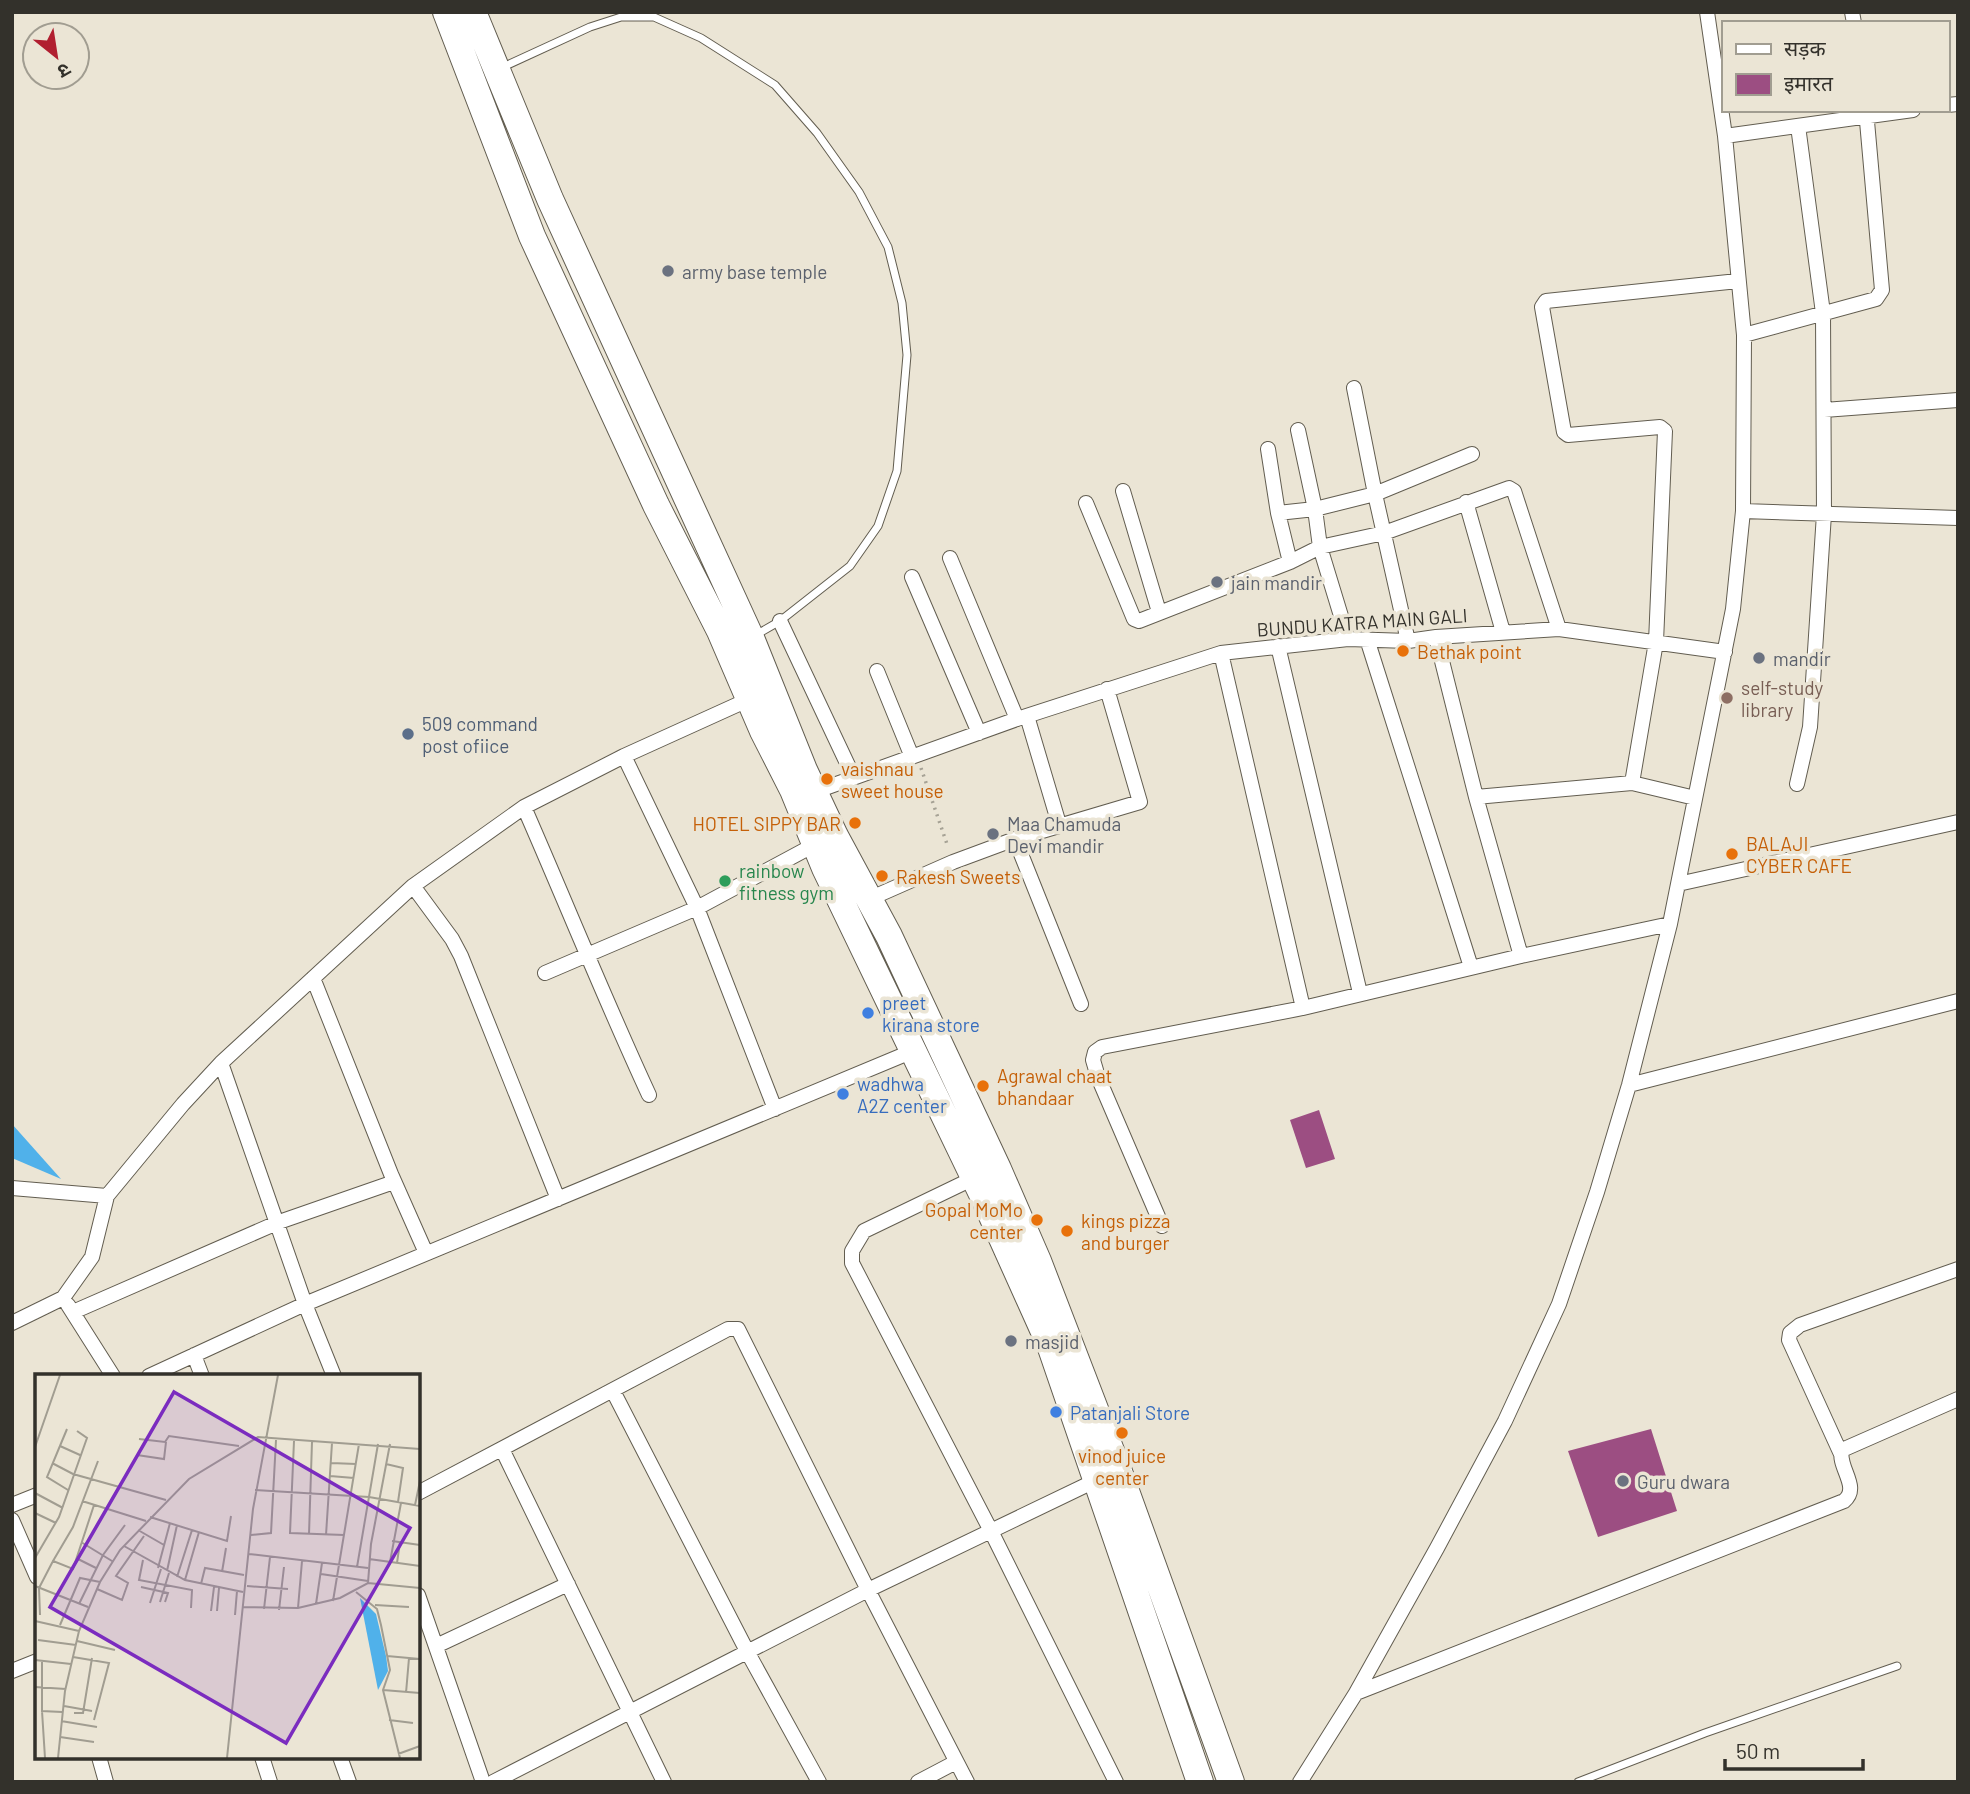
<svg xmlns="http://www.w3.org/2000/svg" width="1970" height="1794" font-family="Barlow,'Noto Sans Devanagari',sans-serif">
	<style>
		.water { fill: #50b1ea }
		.building { fill: #9c4e82 }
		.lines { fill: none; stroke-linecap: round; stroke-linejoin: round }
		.lane-casing { stroke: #625d50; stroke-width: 9 }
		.street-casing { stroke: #625d50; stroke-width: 16 }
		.highway-casing { stroke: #625d50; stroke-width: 28 }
		.path { stroke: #a6a295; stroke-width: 3.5; stroke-dasharray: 2 5; stroke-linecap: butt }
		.lane { stroke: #fff; stroke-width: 7 }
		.street { stroke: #fff; stroke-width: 14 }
		.highway { stroke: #fff; stroke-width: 26 }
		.worship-dot { fill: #6b7280; stroke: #ebe5d5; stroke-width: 2.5 }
		.food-dot { fill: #e8710a; stroke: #ebe5d5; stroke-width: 2.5 }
		.education-dot { fill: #8d6e63; stroke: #ebe5d5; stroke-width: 2.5 }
		.service-dot { fill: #5c6f8a; stroke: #ebe5d5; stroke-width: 2.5 }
		.leisure-dot { fill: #2e9e5b; stroke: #ebe5d5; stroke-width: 2.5 }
		.shop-dot { fill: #3f7fe0; stroke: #ebe5d5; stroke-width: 2.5 }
		.labels { text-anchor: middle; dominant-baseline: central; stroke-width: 7; stroke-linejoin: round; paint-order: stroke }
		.worship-label { font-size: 19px; fill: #5b616d; stroke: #ebe5d5; text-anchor: start }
		.street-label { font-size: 19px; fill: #33312b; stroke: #ebe5d5 }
		.food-label { font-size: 19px; fill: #c56008; stroke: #ebe5d5; text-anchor: start }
		.education-label { font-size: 19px; fill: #785e54; stroke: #ebe5d5; text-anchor: start }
		.service-label { font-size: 19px; fill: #4e5e75; stroke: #ebe5d5; text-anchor: start }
		.leisure-label { font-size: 19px; fill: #27864d; stroke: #ebe5d5; text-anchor: start }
		.shop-label { font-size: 19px; fill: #366cbe; stroke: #ebe5d5; text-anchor: start }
		.inset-road { fill: none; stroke: #a19d91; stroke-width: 2 }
		.view { fill: #7b2cbf; fill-opacity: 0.15; stroke: #7b2cbf; stroke-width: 3.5 }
		.inset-edge { fill: none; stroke: #33312b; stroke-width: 3.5 }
	</style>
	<rect width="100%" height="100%" fill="#ebe5d5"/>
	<path class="water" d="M12,1124L61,1179L12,1158Z"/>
	<path class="building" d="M1319,1110L1335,1159L1306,1168L1290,1120Z
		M1651,1429L1677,1511L1598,1537L1568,1451Z"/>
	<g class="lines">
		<g class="lane-casing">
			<path id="lane" d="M503,67L590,27L621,17H654L701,38L775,85L817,133L859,192L888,247L902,303L907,355L897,471L878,526L850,566L780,621L754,636
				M1578,1782L1705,1733L1897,1666"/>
		</g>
		<g class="street-casing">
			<path id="street" d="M1852,12L1854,23
				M1947,105L1958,104
				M1725,136L1913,110
				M1744,335L1876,299L1882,290L1866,110
				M1354,388L1375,494L1408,641
				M1824,410L1958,400
				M1298,430L1315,509L1320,547L1348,639
				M1268,449L1278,513L1315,509L1375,494L1472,454
				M1123,491L1159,612
				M1466,502L1503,632
				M1086,503L1134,619L1139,621L1290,562L1320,547L1384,533L1509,488L1514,491L1559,629
				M1743,511L1958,518
				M1278,513L1290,562
				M950,558L1017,719
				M912,577L979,733
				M780,621L854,778
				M1436,637L1476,797L1521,956
				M1367,639L1471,967
				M1278,646L1360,993
				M1221,653L1303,1008
				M877,671L912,757
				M1027,716L1059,824
				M624,756L697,908L775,1109
				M1632,783L1656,642L1665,431L1660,427L1568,435L1564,432L1542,307L1546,301L1738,281
				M1797,784L1810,727L1824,514L1823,313L1798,126
				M814,792L1017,719L1221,653L1348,639L1408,641L1436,637L1559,629L1725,652
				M1476,797L1632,783L1695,798
				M524,807C566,903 605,1000 649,1095
				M1015,839L1081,1004
				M1678,884L1958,822
				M413,886L452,939L461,956L558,1199
				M869,899L953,862L1015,839L1140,802L1107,689
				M545,973L697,908L816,844
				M313,978L391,1174L426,1253
				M221,1063L305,1304L334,1376
				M1629,1085L1958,1001
				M974,1178L864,1231L852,1251V1263L991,1531L1116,1782
				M12,1188L107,1196
				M1162,1226L1098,1077L1093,1060L1095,1052L1102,1047L1303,1008L1521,956L1670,924
				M68,1305L113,1376
				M73,1312L279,1222L394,1182
				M12,1323L63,1298L92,1257L107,1196L183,1104L221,1063L413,886L524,807L624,756L752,698
				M194,1355L202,1376
				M149,1376L305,1304L913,1051
				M613,1391L748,1653L819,1782
				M502,1449L664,1782
				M1841,1454L1789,1340L1790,1333L1800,1325L1958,1269
				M418,1493L728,1329H738L868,1590L967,1782
				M12,1505L37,1495
				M12,1520L37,1577
				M418,1595L483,1782
				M436,1646L568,1584
				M12,1671L37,1661
				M1356,1693L1844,1501C1861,1487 1837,1467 1842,1450L1958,1399
				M99,1757L106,1782
				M262,1757L270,1782
				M340,1757L349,1782
				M493,1782L868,1590L1101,1478
				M918,1782L956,1762
				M1300,1782L1356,1693L1437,1548L1505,1421L1559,1304L1597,1192L1629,1085L1670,924L1733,609L1743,511L1744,335L1725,136L1707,12"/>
		</g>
		<g class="highway-casing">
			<path id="highway" d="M446,12L532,236L656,505L720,631L763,731L793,790L825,868L983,1196L1050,1345L1200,1782
				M473,12L550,199L751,638L804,770L835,836L889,936L998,1169L1038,1261L1118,1469L1231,1782"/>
		</g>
		<path class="path" d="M921,768L948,847"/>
		<use href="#lane" class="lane"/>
		<use href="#street" class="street"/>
		<use href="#highway" class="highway"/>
	</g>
	<g class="worship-dot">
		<circle cx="668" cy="271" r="7"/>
		<circle cx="1217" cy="582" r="7"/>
		<circle cx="1759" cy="658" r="7"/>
		<circle cx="993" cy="834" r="7"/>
		<circle cx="1011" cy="1341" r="7"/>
		<circle cx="1623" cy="1481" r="7"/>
	</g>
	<g class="food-dot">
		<circle cx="1403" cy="651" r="7"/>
		<circle cx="827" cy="779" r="7"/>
		<circle cx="855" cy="823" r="7"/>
		<circle cx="1732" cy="854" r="7"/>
		<circle cx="882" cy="876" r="7"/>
		<circle cx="983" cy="1086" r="7"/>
		<circle cx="1037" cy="1220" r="7"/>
		<circle cx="1067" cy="1231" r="7"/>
		<circle cx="1122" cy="1433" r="7"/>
	</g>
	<circle class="education-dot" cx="1727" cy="698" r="7"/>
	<circle class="service-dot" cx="408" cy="734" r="7"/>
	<circle class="leisure-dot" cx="725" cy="881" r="7"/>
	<g class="shop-dot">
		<circle cx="868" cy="1013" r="7"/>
		<circle cx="843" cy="1094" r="7"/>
		<circle cx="1056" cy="1412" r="7"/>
	</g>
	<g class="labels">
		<g class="worship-label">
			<text x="682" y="271">army base temple</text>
			<text x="1231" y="582">jain mandir</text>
			<text x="1773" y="658">mandir</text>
			<text x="1007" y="823">Maa Chamuda<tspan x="1007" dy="22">Devi mandir</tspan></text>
			<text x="1025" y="1341">masjid</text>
			<text x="1637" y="1481">Guru dwara</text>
		</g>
		<g class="street-label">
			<text transform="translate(1362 622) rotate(-4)">BUNDU KATRA MAIN GALI</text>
		</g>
		<g class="food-label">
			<text x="1417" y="651">Bethak point</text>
			<text x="841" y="768">vaishnau<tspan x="841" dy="22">sweet house</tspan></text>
			<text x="841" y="823" text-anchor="end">HOTEL SIPPY BAR</text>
			<text x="1746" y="843">BALAJI<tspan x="1746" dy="22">CYBER CAFE</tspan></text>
			<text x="896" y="876">Rakesh Sweets</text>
			<text x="997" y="1075">Agrawal chaat<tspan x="997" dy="22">bhandaar</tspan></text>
			<text x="1023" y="1209" text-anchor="end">Gopal MoMo<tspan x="1023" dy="22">center</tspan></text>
			<text x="1081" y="1220">kings pizza<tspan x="1081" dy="22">and burger</tspan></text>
			<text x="1122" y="1455" text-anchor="middle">vinod juice<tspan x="1122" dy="22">center</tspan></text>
		</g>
		<g class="education-label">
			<text x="1741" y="687">self-study<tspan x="1741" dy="22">library</tspan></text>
		</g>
		<g class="service-label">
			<text x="422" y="723">509 command<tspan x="422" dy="22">post ofiice</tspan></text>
		</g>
		<g class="leisure-label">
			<text x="739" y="870">rainbow<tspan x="739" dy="22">fitness gym</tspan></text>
		</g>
		<g class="shop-label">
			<text x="882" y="1002">preet<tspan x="882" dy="22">kirana store</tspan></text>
			<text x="857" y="1083">wadhwa<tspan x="857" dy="22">A2Z center</tspan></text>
			<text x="1070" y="1412">Patanjali Store</text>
		</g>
	</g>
	<g transform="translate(35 1374)">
		<rect width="385" height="385" fill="#ebe5d5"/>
		<path d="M325,224L341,240L351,282L353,297L343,316Z" fill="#50b1ea"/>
		<path class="inset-road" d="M32,55L12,103L33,116M104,65L130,68L134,62L204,72M259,67L255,159L309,161M25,72L45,81M0,73L25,1M102,81L129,85L131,68M17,89L38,100L131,126M296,89L321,90M351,90L368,94L363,128M295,102L319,104M220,116L334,123L385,132M0,119L28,134M47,127L111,147M59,131L38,195L18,187L38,153L63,87M380,131L385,107M0,139L21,149M115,143L192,167L196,142M103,156L129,171M274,160L277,68M216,161L236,159L241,66M291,161L297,69M357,167L385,171M46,168L77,187M89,172L150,206L208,218M214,180L333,194M0,184L24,143L52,64L42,57M41,184L61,194M334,185L385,192M108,186L104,206L157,216L156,234M355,188L366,129M362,189L365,168M322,193L343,70M123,194L135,149M132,197L142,151M187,198L191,174M286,200L333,207M142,203L157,156M150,206L164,158M333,209L336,170L355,70M166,210L170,194L209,201M0,212L53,233M212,212L253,215M106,213L133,219L130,228M62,215L87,226L93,209L81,202L109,162M321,218L342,235L346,251L355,296L348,316L365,384M298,227L324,70M125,228L134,199M115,229L126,195M44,230L68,181L90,151M281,230L287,189M340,231L374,233M208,233L263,234L305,224L333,209L385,214M263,234L267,187M229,235L235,183M244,236L249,193M176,237L179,213M182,237L184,214M5,241L4,214L18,187M200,241L202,217M0,247L44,257M25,251L45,204L65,208M3,266L41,271M42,267L80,276M352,282L385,285M38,283L74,289L59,346M0,286L36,290M7,286V337L27,338M0,313L31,315M348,316L385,319M371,319L374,284M29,332L57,337M7,337L10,384M39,339H48L57,284M354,346L378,349M26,347L62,353M25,363L59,368M363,380L385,372M23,384L30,317L44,257L65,208L85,176L154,105L223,63L385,75M192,384L218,135L243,1"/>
		<path class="view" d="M139,18L375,154L251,369L15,233Z"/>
		<rect width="385" height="385" class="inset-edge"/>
	</g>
	<rect width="1970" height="1794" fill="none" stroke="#33312b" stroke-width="28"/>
	<rect x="1722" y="21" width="228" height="91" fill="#ebe5d5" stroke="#a19d91" stroke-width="2"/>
	<rect x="1736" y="44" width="35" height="10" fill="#ffffff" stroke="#a19d91" stroke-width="2"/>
	<text x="1784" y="56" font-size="21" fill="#33312b">सड़क</text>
	<rect x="1736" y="74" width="35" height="21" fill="#9c4e82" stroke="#a19d91" stroke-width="2"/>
	<text x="1784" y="91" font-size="21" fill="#33312b">इमारत</text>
	<g transform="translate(56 56) rotate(150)"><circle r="33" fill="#ebe5d5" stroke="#a19d91" stroke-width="2"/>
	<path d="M0-5L12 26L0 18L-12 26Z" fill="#b11f30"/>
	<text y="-10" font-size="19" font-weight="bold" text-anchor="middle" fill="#33312b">उ</text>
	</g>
	<path d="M1725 1759v10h138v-10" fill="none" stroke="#33312b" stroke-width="3.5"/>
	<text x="1736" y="1759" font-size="21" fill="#33312b" stroke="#ebe5d5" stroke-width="5" paint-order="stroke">50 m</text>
</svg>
